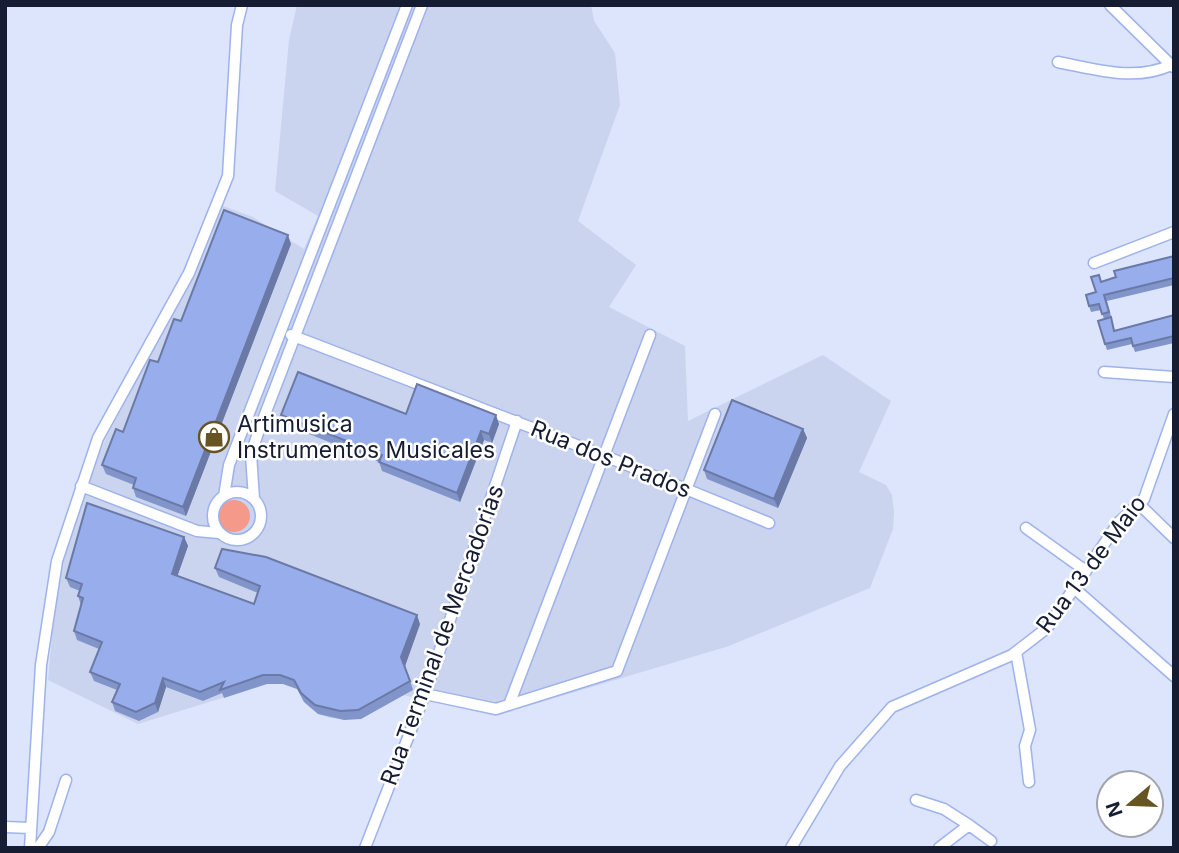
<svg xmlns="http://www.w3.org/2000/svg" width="1179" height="853" font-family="Inter,sans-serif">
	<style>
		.built { fill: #cad4ee }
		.green { fill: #f5998b }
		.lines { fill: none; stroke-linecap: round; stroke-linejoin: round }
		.minor-casing { stroke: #9eb2eb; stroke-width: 13 }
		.minor { stroke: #fff; stroke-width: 10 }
		.wall { fill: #8295cb }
		.shaded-wall { fill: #6a79a5 }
		.building { fill: #97adec; stroke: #6a79a5; stroke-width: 2 }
		.labels { text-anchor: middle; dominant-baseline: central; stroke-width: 5; stroke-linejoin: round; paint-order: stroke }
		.poi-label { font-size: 23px; fill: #161d32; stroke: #fff; text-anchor: start }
		.street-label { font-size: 23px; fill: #161d32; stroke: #fff }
	</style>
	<rect width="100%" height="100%" fill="#dce5fc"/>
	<path class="built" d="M297,5H591L594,21L615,53L620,105L578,221L636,265L609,307L685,346L688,421L823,355L891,401L859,472L886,485L892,495L894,512L893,529L870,588L729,646L495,716L403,695L361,719L330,718L318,714L304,702L297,689L283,684H267L138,724L48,680L56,589L81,498L106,438L196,269L223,206L253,217L304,249L318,216L275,191L289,40Z"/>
	<path class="green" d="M218 516a16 16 0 1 1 32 0a16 16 0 1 1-32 0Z"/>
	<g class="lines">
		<g class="minor-casing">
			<path id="minor" d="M1110,5L1173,67
				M1058,62C1095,69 1135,82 1171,65
				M1094,263L1174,232
				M291,335L605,456L769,523
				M1104,372L1174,377
				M81,486L197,531L219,533
				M213 516a24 24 0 1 1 48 0a24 24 0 1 1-48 0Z
				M224,496L229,465L407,5
				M254,499L251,454L259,430L422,5
				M1139,504L1174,538
				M1026,528L1086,571
				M1074,588L1174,676
				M1016,652L1030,730L1025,746L1029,782
				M425,694L496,709L617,671L715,414
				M509,705L650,335
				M916,800L944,809L969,825L939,848
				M969,825L991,841
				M5,827L31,828
				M30,848L41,665L57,561L98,438L189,273L228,176L237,25L242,5
				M38,848L49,832L66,780
				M365,848L425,694L517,421
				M791,848L840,766L892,707L1012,655L1047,628L1119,522L1144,499L1174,414"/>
		</g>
		<use href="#minor" class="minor"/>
	</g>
	<path class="wall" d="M291,244L186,516L136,497L133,488L134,485L106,474L102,465L123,432L158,362L181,321Z
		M1174,256V285L1107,301L1115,331L1174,315V343L1135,352L1132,344L1107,350L1105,344L1104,319L1101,310L1091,312L1089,306L1101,282Z
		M406,414L499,424L492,443L484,440L460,502L382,471L379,462L284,424L281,415Z
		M803,429L807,438L778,508L707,479L704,470Z
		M184,537L188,546L177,576L254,604L258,593L219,577L215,568L420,624L405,666L413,690L361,719L344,720L318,714L304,702L297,689L283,684H267L224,698L222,693L203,701L166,687L158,712L139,721L115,711L112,702L117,690L94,681L90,672L99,649L77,640L74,631L81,605L78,596L80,591L70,587L66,578Z"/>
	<path class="shaded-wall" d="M288,235L291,244L186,516L183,507Z
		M496,415L499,424L492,443L489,434Z
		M803,429L807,438L778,508L774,499Z
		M481,431L484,440L460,502L457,493Z
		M184,537L188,546L175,583L172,574Z
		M417,615L420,624L405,666L413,690L401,657Z
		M163,678L166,687L158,712L155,703Z"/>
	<path class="building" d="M224,210L288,235L183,507L133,488L136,478L102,465L116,429L123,432L150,360L158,362L174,319L181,321Z
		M1174,256V278L1104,295L1109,312L1102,314L1099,304L1089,306L1086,295L1096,292L1091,277L1099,275L1101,282L1116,277L1114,271Z
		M1174,315V336L1133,346L1131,338L1105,344L1098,321L1111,317L1114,331Z
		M298,372L406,414L417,384L496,415L489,434L481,431L457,493L379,462L382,455L281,415Z
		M732,400L803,429L774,499L704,470Z
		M87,503L184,537L172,574L254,604L260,586L215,568L222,549L266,557L417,615L401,657L410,681L358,710L340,711L315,705L301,693L294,680L280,675H263L220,690L224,682L200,692L163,678L155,703L136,712L112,702L120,684L90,672L102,642L74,631L83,598L78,596L82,584L66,578Z"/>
	<defs>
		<g id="shop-ring" transform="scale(1.575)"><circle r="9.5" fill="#fff" stroke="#665422" stroke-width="1.5"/><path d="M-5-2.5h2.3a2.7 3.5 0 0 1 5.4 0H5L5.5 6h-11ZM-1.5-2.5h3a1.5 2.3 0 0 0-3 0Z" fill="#665422"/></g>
	</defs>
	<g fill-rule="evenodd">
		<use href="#shop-ring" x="214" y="437"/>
	</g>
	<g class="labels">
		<g class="poi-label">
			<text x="237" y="424">Artimusica<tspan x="237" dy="26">Instrumentos Musicales</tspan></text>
		</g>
		<g class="street-label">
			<text transform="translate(611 459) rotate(22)">Rua dos Prados</text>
			<text transform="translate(1091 564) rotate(-53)">Rua 13 de Maio</text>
			<text transform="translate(442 635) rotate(-70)">Rua Terminal de Mercadorias</text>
		</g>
	</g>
	<rect width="1179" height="853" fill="none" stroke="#161d32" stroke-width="14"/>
	<g transform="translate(1130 804) rotate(251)"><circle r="33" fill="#ffffff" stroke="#a2a5ad" stroke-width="2"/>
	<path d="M0-5L12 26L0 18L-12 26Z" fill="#665422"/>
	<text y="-10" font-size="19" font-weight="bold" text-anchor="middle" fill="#161d32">N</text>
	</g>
</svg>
